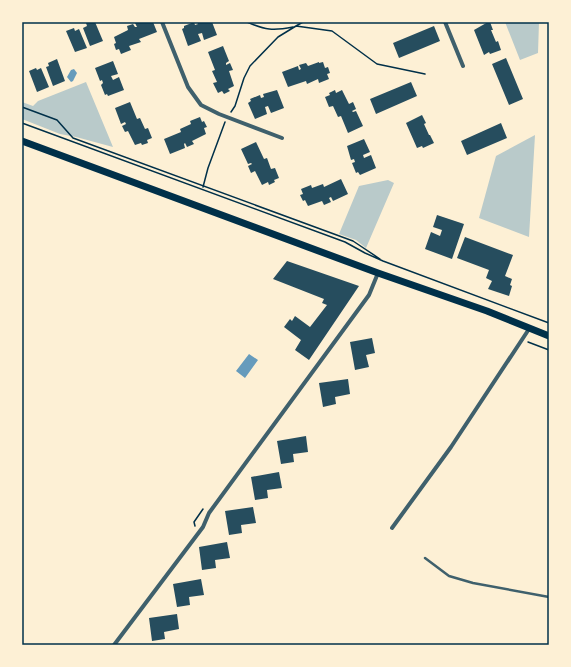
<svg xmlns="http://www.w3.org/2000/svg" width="571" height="667" font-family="Bitter,serif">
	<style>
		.green { fill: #b9caca }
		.water { fill: #669bbc }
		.building { fill: #264d5e }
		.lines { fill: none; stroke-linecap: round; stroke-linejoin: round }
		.path { stroke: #003049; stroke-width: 1.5 }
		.service { stroke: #3f606c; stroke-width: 2.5 }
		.minor { stroke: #3f606c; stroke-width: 4 }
		.secondary { stroke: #003049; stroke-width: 7 }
		.neatline { fill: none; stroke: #003049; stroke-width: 1.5 }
	</style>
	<rect width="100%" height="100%" fill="#fdf0d5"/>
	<path class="green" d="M505,22H539L538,53L520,60Z
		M86,82L113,147L76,137L60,134L22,119V102L33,106L38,101Z
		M535,135L529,237L479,218L496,156Z
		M388,180L394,183L366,248L356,240L339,234L359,186Z"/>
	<path class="water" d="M74,69L77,73L73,81L71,82L67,77L71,70Z
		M249,354L258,360L245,378L236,371Z"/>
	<path class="building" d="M88,22H95L103,41L90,46L83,28L87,26L86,23Z
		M137,22H153L157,32L139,39L141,42L129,46L131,50L121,54L119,49L116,50L114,44L116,43L114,37L128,30L127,26L133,24L135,27H137L135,23Z
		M194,22L195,25L198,24L197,22H212L217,35L204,40L202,33L198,34L201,41L188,46L182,29L184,28V26Z
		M488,22H490L493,30H491L496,42L498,41L501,50L490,54L489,52L484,55L474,30Z
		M434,26L440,41L399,58L393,43Z
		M74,28L75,31L79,29L87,48L75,52L66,31Z
		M223,46L229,61L226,63V65L230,63L233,70L229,71L234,86L228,89L230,91L224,94L222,91L218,93L213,83L217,82L212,71L215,70L208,52Z
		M506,58L523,99L509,105L492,64Z
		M57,59L65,81L53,86L46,67L49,66L48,63Z
		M113,61L118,74L111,76L113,80L119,77L124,90L108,96L107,94L105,95L101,85L103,83L102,80L100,81L95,68Z
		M319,62V63L323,62L325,68L328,67L330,73L327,74L329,79L319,83L318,79L307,84L306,81L288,87L282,72L298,66L299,70L301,69L299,65L306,63L308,66Z
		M36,68L37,70L41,68L49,87L37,92L29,71Z
		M411,82L417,96L376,114L370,99Z
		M277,90L284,108L271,113L268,106L265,107L267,114L255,119L248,103L251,101L250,99L260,95L261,98L264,97L263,94Z
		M335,90L336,93L342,90L349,104L353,102L356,109L352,111L353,112L356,111L363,126L348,133L341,116L338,117L333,106L329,107L325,97L330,95L329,93Z
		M130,102L137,119L140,118L145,129L148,128L152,138L147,140L148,143L142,145L141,143L135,145L128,131L125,132L122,126L126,124L125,122L121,124L115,108Z
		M422,115L426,123L424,124L429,135H430L434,143L423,148L422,146L417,148L406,123Z
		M200,117L202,122L204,121L207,127L204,128L206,134L192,141L194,144L187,147L185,143L184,144L185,148L170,154L164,139L181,132L180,129L191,124L190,121Z
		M501,123L507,138L467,155L461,141Z
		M364,139L370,152L363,155L364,158L371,155L376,168L360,175L358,172L356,173L352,163L355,162L354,159L351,160L347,146Z
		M256,142L264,159L267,158L271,169L275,168L279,178L274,180L275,182L269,185L268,182L262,185L255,171L251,173L248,166L252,164L251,163L248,164L241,149Z
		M341,179L348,194L333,201L331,197L329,198L331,202L324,205L322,201L308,206L305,200L303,201L300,195L303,194L301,189L311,185L312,188L323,184L324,187Z
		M437,215L464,224L452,259L425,249L431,232L440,236L442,230L433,227Z
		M465,237L513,255L505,276L512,279L510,285L512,286L509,296L488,289L492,281L486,278L489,270L457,258Z
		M287,261L359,286L309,360L295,350L301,340L284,327L290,319L292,321L295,316L310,327L327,305L322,303L324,299L273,279Z
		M372,338L375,353L366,355L369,367L355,370L350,342Z
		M348,379L350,394L335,397L336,404L323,407L319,383Z
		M306,436L308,452L293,454L294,462L281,464L277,441Z
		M279,472L282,488L267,490L268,498L255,500L251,477Z
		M253,507L256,523L241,525L242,533L229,535L225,511Z
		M227,542L230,558L215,560L216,568L202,570L199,547Z
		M201,579L204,595L189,597L190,605L177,607L173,584Z
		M177,614L179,629L164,632L165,639L152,641L149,618Z"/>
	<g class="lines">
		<path class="path" d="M247,22C265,30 273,31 293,27
			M296,26L303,22
			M22,107L57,120L73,138L353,241L380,259
			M231,112L235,106L244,78L250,66L278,37L296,26L332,31L377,64L425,74
			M22,123L345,242L365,253L383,261L549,323
			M203,187L208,168L225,122
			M528,342L549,350
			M195,526L194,522L203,509"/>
		<path class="service" d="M425,558L449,576L473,583L549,597"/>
		<path class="minor" d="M162,22L188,87L201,105L219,114L282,138
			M445,22L463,66
			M392,528L451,447L529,329
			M114,645L203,527L209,513L369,295L378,273"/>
		<path class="secondary" d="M22,141L378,273L487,311L549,336"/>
	</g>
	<rect width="571" height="667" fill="none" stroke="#fdf0d5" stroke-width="46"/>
	<rect x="23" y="23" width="525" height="621" class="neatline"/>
</svg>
